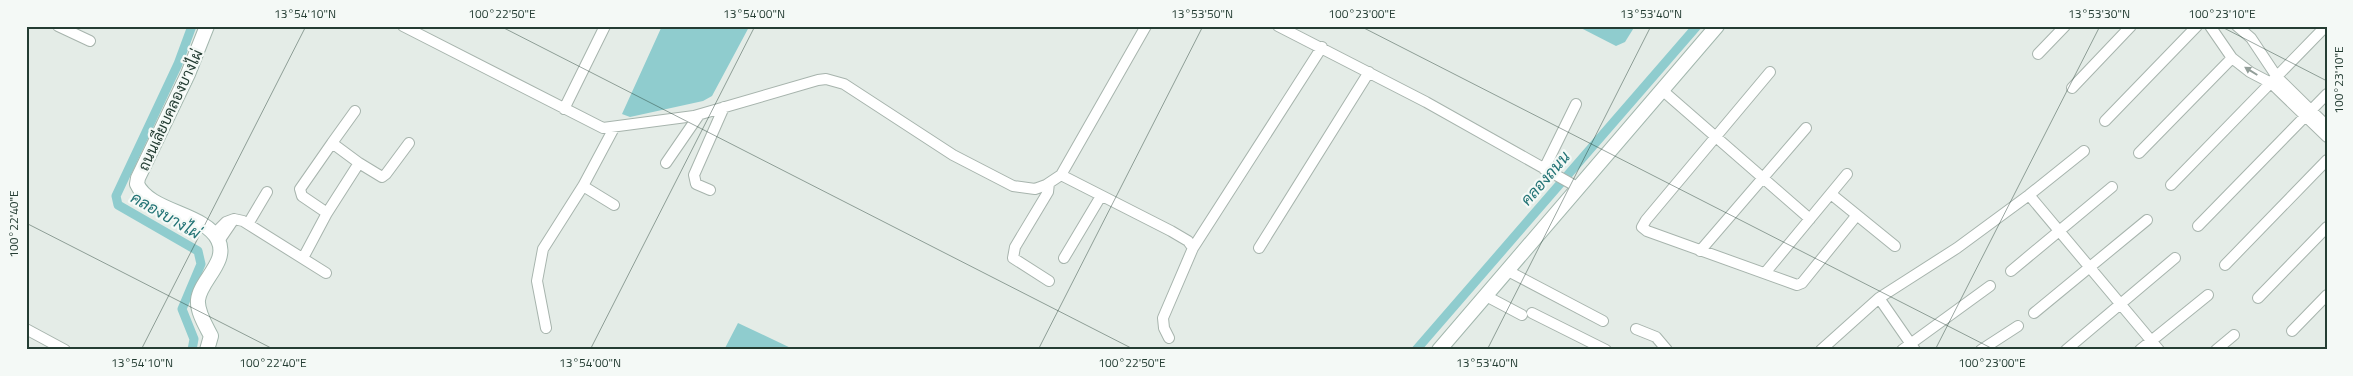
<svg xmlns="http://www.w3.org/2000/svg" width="2353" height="376" font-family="'Titillium Web',Sarabun,sans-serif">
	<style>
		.water { fill: #8fccce }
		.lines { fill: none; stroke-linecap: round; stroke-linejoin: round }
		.canal { stroke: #8fccce; stroke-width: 9 }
		.street-casing { stroke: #a7b4ad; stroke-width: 12 }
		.secondary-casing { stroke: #a3b7ae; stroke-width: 16 }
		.street { stroke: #fff; stroke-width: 10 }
		.secondary { stroke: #fff; stroke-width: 14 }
		.oneway { fill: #929e99 }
		.ticks { fill: none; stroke: #243d33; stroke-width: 1; stroke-opacity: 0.45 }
		.labels { text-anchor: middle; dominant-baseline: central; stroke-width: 4.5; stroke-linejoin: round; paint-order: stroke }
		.street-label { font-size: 15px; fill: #243d33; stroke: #f4f9f6 }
		.water-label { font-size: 16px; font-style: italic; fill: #227375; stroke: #f4f9f6 }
		.neatline { fill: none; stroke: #243d33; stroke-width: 2 }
		.ticks-label { font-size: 12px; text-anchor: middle; fill: #243d33 }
	</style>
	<rect width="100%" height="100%" fill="#e4ece7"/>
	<path class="water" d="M662,26L749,27L712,96L703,101L630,117L622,114Z
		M1577,26H1635L1625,42L1616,46Z
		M738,323L795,350H724Z"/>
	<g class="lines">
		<path class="canal" d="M192,350L194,339L182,309L201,264L198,251L118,205L116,196L178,64L192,26
			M1416,350L1697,26"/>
		<g class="street-casing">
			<path id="street" d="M58,26L90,41
				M403,26L603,128L694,116L818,80L826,79L844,84L953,155L1013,186L1035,189L1046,185L1061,175L1146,26
				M1278,26L1426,102L1579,188
				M2210,26L2232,58L2250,72L2271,83L2327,137
				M2237,26L2251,38L2277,77L2327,126
				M2038,54L2065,26
				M1770,72L1646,220L1642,227L1647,231L1797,285L1802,283L1857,215
				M2072,88L2131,26
				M1662,90L1810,219
				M564,109L605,26
				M2105,121L2197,26
				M332,143L355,111
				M2139,153L2232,58
				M666,163L699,115
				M1544,169L1576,104
				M1061,175L1171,231L1188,241L1193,248L1163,318L1164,328L1169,338
				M1049,183L1048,192L1015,247L1013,258L1049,281
				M2171,185L2326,26
				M583,186L614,205
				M710,190L696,184L694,175L724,107
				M1831,194L1895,246
				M2029,195L2159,350
				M327,213L302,196L300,189L332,143L359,163
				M234,219L243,221L326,273
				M248,224L267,192
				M2198,226L2327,94
				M214,234L226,222L234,219L219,241
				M1193,248L1322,47
				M1259,248L1369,72
				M1700,251L1806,128
				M303,258L327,213L359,163L382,177L386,174L409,143
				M1064,258L1101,196
				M2225,265L2327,160
				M1508,271L1603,321
				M2011,271L2112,187
				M1765,273L1847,174
				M1486,296L1522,315
				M1879,298L1915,350
				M2258,298L2327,227
				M1532,313L1606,350
				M2034,313L2147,220
				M546,328L537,281L543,249L583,186L614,128
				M26,329L65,350
				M1636,329L1656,337L1667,350
				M2292,331L2327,295
				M1821,350L1879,298L1957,248L2029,195L2084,151
				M1902,350L1990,286
				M1981,350L2018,326
				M2066,350L2175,258
				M2140,350L2208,295
				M2216,350L2234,335"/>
		</g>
		<g class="secondary-casing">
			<path id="secondary" d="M207,26L188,74L138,178L137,184C149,212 205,213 218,240C229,262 200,280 198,300C197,312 206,326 211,336L207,350
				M1439,350L1717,26"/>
		</g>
		<use href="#street" class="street"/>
		<use href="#secondary" class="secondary"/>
	</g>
	<defs><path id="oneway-solid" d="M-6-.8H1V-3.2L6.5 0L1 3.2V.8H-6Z" transform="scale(1.25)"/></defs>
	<use class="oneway" href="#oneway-solid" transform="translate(2251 71) rotate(-148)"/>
	<path class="ticks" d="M500,26L1135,350M1360,26L1995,350M2220,26L2327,81M26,223L275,350M141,350L306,26M590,350L755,26M1038,350L1203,26M1487,350L1651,26M1935,350L2100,26"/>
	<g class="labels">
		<g class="street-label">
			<text transform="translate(170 110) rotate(-65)">ถนนเลียบคลองบางไผ่</text>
		</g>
		<g class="water-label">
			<text transform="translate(1545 178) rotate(-49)">คลองถนน</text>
			<text transform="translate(166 215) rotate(30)">คลองบางไผ่</text>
		</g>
	</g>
	<rect width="2353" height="376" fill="none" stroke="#f4f9f6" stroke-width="55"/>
	<rect x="28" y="28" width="2298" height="320" class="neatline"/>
	<g class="ticks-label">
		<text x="305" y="18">13°54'10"N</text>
		<text x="502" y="18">100°22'50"E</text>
		<text x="754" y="18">13°54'00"N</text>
		<text x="1202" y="18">13°53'50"N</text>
		<text x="1362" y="18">100°23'00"E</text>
		<text x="1651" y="18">13°53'40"N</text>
		<text x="2099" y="18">13°53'30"N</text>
		<text x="2222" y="18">100°23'10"E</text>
		<text transform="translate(2339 80) rotate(-90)" y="4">100°23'10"E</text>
		<text transform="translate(14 224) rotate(-90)" y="4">100°22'40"E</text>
		<text x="142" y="367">13°54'10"N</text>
		<text x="273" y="367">100°22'40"E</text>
		<text x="590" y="367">13°54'00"N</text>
		<text x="1132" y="367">100°22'50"E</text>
		<text x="1487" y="367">13°53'40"N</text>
		<text x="1992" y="367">100°23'00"E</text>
	</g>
</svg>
